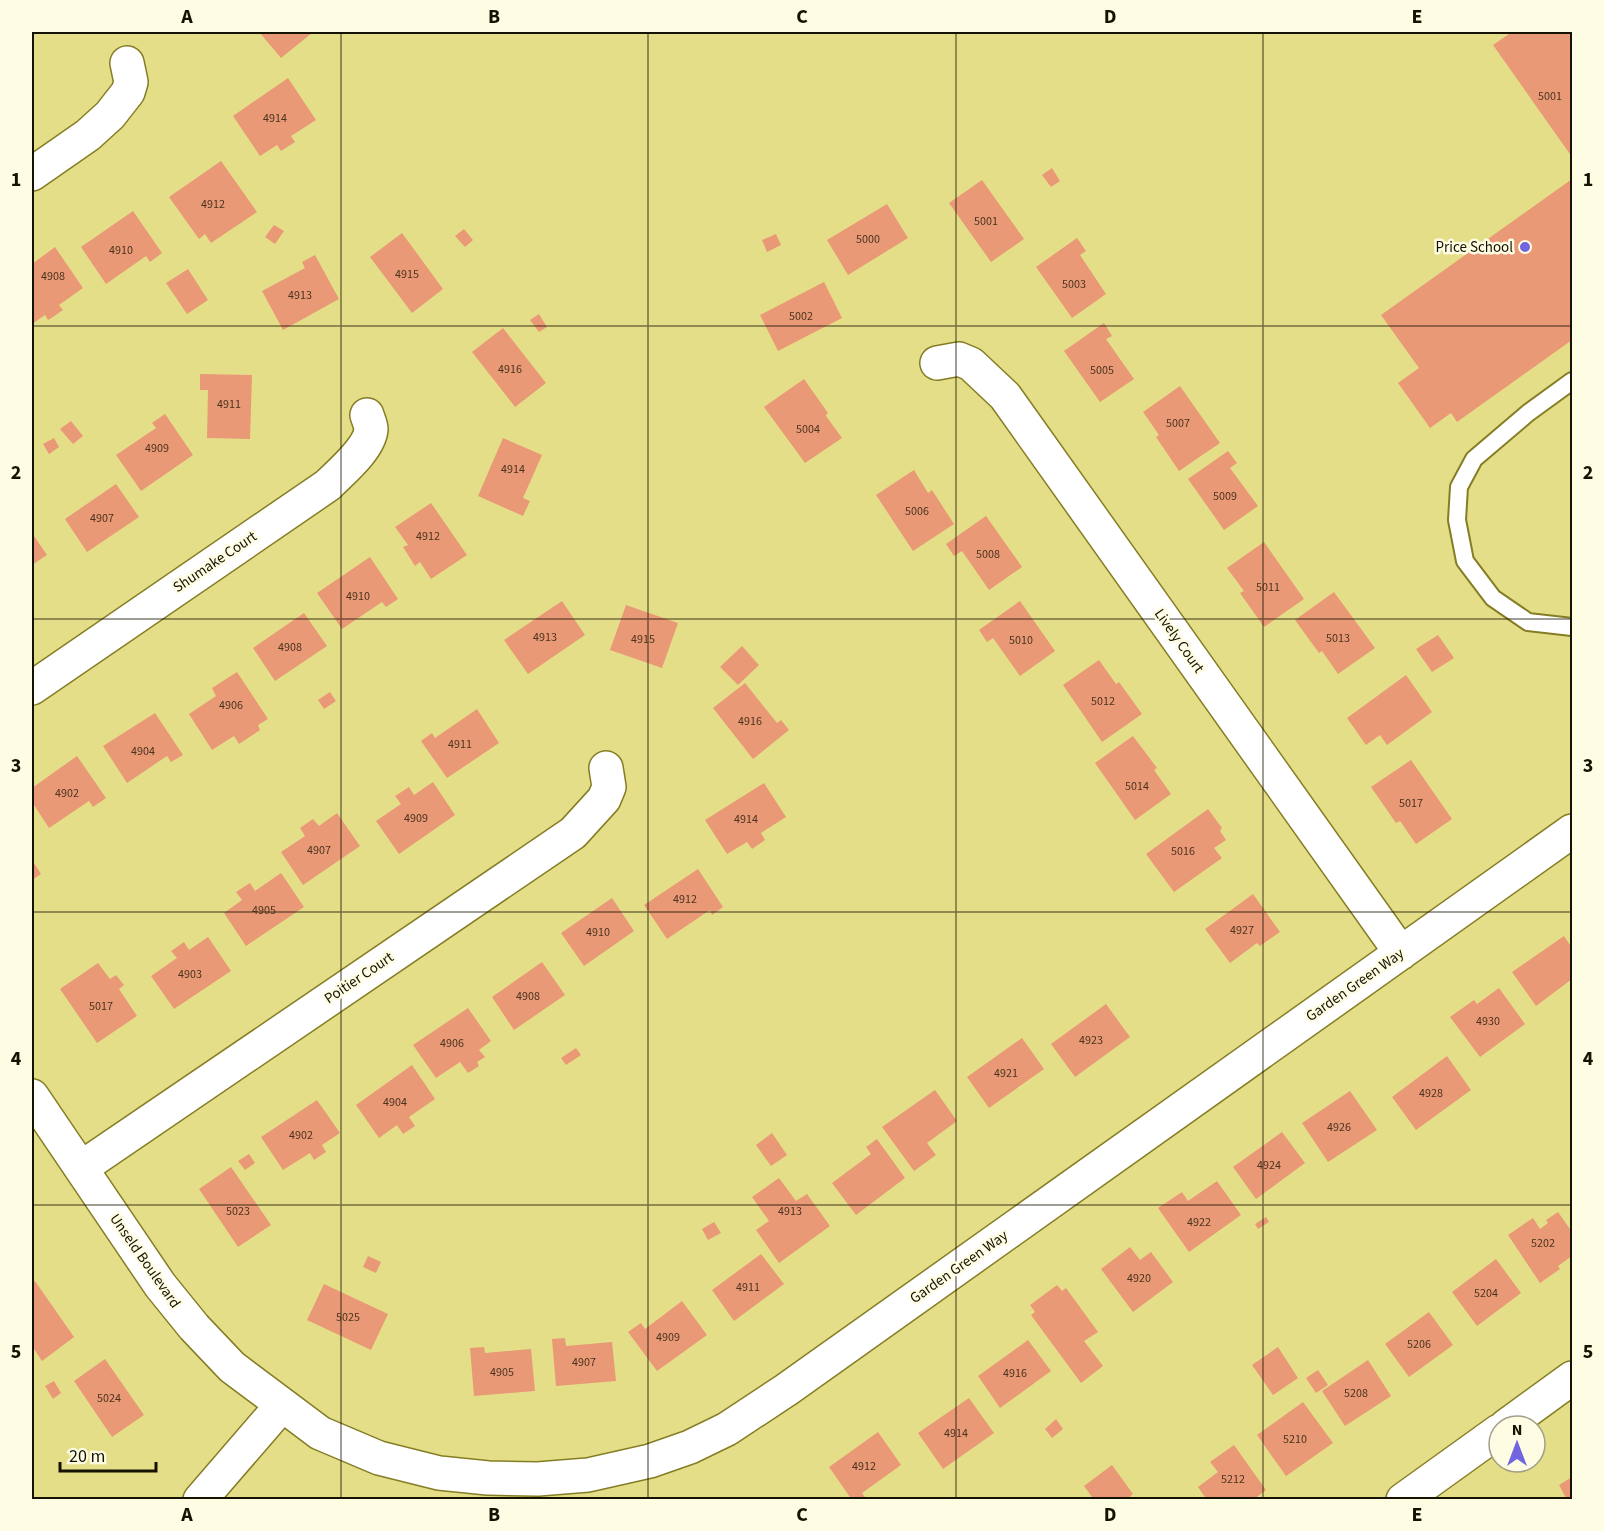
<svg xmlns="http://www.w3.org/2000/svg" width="1604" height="1531" font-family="'Source Sans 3',sans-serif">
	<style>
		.building { fill: #e99976 }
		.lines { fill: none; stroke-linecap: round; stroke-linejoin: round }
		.service-casing { stroke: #857d24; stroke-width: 20 }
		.minor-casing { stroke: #857d24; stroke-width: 36 }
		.service { stroke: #fff; stroke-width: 16 }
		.minor { stroke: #fff; stroke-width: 33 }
		.grid { fill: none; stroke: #151300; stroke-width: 1.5; stroke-opacity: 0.55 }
		.poi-dot { fill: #7265e0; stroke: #fefde4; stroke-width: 2 }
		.labels { text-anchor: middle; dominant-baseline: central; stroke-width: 5; stroke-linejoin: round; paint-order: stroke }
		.number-label { font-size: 12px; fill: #4a341e }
		.poi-label { font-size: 15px; fill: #151300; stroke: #fefde4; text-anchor: end }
		.street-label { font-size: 15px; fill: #151300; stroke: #fefde4 }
		.neatline { fill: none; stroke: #151300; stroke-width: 2 }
		.grid-label { font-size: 20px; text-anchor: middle; font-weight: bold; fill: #151300 }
	</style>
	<rect width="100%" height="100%" fill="#e5de89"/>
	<path class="building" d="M259,32H310L312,33L281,58Z
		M1512,32H1572V157L1493,45Z
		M288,78L316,120L291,136L295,142L281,151L277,145L260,156L233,116Z
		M221,161L257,212L211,243L205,234L199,239L169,197Z
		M1052,168L1060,181L1051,187L1042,175Z
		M1572,179V340L1457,422L1451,413L1430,428L1398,383L1419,368L1381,315Z
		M982,180L1024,239L991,262L949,203Z
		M887,204L908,238L848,275L827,240Z
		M133,211L162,253L150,262L146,256L106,284L81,247Z
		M274,225L284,231L275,244L265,237Z
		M464,229L473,240L465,247L455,236Z
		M402,233L443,289L412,313L370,257Z
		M776,234L781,245L767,252L762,240Z
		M1077,238L1086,251L1080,255L1106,294L1072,318L1036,267Z
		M55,247L83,288L59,305L63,310L50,319L48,320L45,315L32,324V264Z
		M315,255L339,299L283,330L262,291L305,268L302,262Z
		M188,269L208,300L187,314L166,283Z
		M824,282L842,318L778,351L760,315Z
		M539,314L547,327L539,332L530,320Z
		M1104,323L1112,336L1106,339L1134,379L1100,402L1064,351Z
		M503,328L546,383L515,407L472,352Z
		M200,374L252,375L250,439L207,438L208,390H200Z
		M804,379L828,413L826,415V416L842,438L805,463L764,407Z
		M1180,386L1220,443L1179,471L1156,437L1159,435L1143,412Z
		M165,414L193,455L141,491L116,455L156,428L152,423Z
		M71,421L83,436L73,444L60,429Z
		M54,438L59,447L49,454L43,444Z
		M503,438L542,455L523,498L530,501L523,516L478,496Z
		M1228,451L1237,463L1230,468L1258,506L1224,530L1188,479Z
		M914,470L928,493L932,490L954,524L913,551L876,495Z
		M116,484L139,517L87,552L65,519Z
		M431,503L467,555L431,579L420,562L415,566L403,547L408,545L395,527Z
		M986,516L1022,567L989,590L962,551L954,556L946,544Z
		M32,533L47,555L32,565Z
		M1264,542L1304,599L1264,627L1240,593L1244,591L1227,568Z
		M370,557L398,599L386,607L382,602L342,629L317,593Z
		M1334,592L1375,648L1338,674L1322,651L1319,653L1295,620Z
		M562,601L585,635L528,674L504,640Z
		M1020,601L1055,651L1020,676L993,638L987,642L979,630Z
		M626,605L678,623L662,668L610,650Z
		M304,613L327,646L275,681L253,648Z
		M1438,635L1454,658L1432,672L1416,649Z
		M742,646L759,665L738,685L720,667Z
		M1099,660L1116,684L1119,682L1142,714L1102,742L1063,685Z
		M237,672L268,719L258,725L260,730L239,744L234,736L212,750L189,714L216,696L212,688Z
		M1406,675L1432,712L1387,745L1380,735L1366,745L1347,718Z
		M745,683L777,723L781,720L789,730L753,759L713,708Z
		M330,692L336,701L324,709L318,700Z
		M477,709L499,743L447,778L421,741L432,733L435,738Z
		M155,713L183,755L171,762L167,756L127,783L103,746Z
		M1133,736L1157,768L1154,770L1171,794L1135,820L1095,763Z
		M77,756L106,798L93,807L89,801L49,828L32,802V788Z
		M1411,760L1452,819L1416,844L1400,821L1396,823L1371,787Z
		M433,782L455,815L399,854L376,821L401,804L395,796L409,787L414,795Z
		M764,783L786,817L761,833L765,840L752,849L747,842L727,854L705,820Z
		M1208,809L1222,828L1220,831L1226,840L1214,848L1222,858L1174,892L1146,854Z
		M337,813L360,846L303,885L281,852L305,836L300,828L313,819L319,826Z
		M32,860L41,874L32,880Z
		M698,869L723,907L712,915L710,910L667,939L644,905Z
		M281,873L304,907L246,946L224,913L242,900L236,892L250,883L255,891Z
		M1253,894L1280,932L1260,946L1257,943L1230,963L1205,929Z
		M612,898L634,931L584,966L561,933Z
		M1564,936L1572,948V979L1536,1006L1512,972Z
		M208,937L231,971L174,1009L151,976L177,958L171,951L184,942L189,950Z
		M542,962L565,995L514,1030L492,997Z
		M98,963L110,979L116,975L124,985L119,989L137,1016L97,1043L60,989Z
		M1499,988L1525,1024L1480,1057L1450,1017L1474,1000L1477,1004Z
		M1106,1004L1130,1037L1075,1077L1051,1044Z
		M468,1008L491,1041L479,1050L485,1057L477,1062L479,1066L468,1073L460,1062L436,1078L413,1045Z
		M1022,1038L1044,1069L989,1108L967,1077Z
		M576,1048L581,1055L566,1065L561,1058Z
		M1447,1056L1471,1090L1416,1130L1392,1097Z
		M412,1065L435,1099L409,1117L415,1126L403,1134L397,1125L379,1138L356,1105Z
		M935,1090L957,1121L927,1143L936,1155L914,1171L882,1127Z
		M1350,1091L1377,1130L1328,1162L1302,1123Z
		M317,1100L340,1133L322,1145L326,1152L314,1160L310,1153L283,1170L261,1137Z
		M1282,1132L1305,1163L1256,1199L1233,1167Z
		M772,1133L787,1155L771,1166L756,1145Z
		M877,1139L905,1178L856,1215L832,1183L871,1154L866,1147Z
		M249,1154L255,1163L245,1170L238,1161Z
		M231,1167L271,1225L238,1247L199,1189Z
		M779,1178L796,1201L807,1194L830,1226L779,1263L756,1230L769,1221L752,1197Z
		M1217,1181L1241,1215L1189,1252L1158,1208L1182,1192L1188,1201Z
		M1558,1212L1572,1232V1256L1558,1266L1560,1269L1540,1283L1508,1235L1533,1218L1540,1229L1548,1223L1546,1220Z
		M1266,1217L1269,1222L1258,1229L1255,1224Z
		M714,1222L721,1233L708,1240L702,1229Z
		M1130,1247L1140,1260L1151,1252L1173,1282L1133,1312L1101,1269Z
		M761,1254L784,1284L734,1321L712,1290Z
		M368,1256L381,1262L376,1273L363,1267Z
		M1496,1259L1521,1293L1477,1326L1452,1292Z
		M35,1281L74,1337L42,1361L32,1346V1283Z
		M324,1284L388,1314L371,1350L307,1320Z
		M1057,1285L1062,1291L1066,1288L1098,1332L1084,1341L1103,1366L1081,1383L1031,1315L1035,1312L1030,1305Z
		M682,1301L707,1335L657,1371L628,1332L641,1323L645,1329Z
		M1429,1312L1453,1345L1409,1377L1385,1344Z
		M565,1338L566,1346L612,1342L616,1381L556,1386L552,1339Z
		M1028,1340L1051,1371L1000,1408L978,1376Z
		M484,1347L485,1353L531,1349L535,1391L474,1396L470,1348Z
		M1278,1347L1298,1378L1273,1395L1252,1365Z
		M105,1359L144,1415L112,1437L74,1381Z
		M1368,1360L1391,1396L1345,1426L1322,1391Z
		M1318,1370L1328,1385L1316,1393L1306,1378Z
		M54,1381L61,1393L53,1399L45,1386Z
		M969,1398L994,1433L943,1469L918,1433Z
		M1303,1402L1333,1443L1286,1476L1257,1435Z
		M1056,1419L1063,1429L1052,1438L1045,1429Z
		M878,1432L901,1465L862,1493L867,1500H852L829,1467Z
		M1234,1445L1266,1490L1253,1500H1207L1198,1487L1218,1472L1210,1462Z
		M1112,1465L1133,1494L1126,1500H1094L1084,1486Z
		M1572,1477V1500H1567L1559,1485Z"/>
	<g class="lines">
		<g class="service-casing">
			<path id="service" d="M1572,381L1528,413L1474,459L1459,487L1457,520L1465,561L1493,598L1528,622L1572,627"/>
		</g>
		<g class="minor-casing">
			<path id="minor" d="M32,174L88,135L110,115L128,92L131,82L127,63
				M937,363L959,359L971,364L1005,396L1401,953
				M32,688L328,485C341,472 370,448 371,429C371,425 368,419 367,415
				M32,1096L160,1285L194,1327L232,1367L320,1433L379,1458L439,1473L488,1478L538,1479L588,1475L650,1461L690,1447L727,1429L786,1390L1572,831
				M81,1168L573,833L604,799L609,787L606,768
				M1506,1426L1572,1378
				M200,1500L282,1405
				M1403,1500L1499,1431"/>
		</g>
		<use href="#service" class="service"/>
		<use href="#minor" class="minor"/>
	</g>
	<path class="grid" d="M341,32V1500M648,32V1500M956,32V1500M1263,32V1500M32,326H1572M32,619H1572M32,912H1572M32,1205H1572"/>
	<circle class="poi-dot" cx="1525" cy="247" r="6"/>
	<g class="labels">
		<g class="number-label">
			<text x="1550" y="96">5001</text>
			<text x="275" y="118">4914</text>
			<text x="213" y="204">4912</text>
			<text x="986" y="221">5001</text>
			<text x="868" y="239">5000</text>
			<text x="121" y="250">4910</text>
			<text x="407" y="274">4915</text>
			<text x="53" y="276">4908</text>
			<text x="1074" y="284">5003</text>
			<text x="300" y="295">4913</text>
			<text x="801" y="316">5002</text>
			<text x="510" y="369">4916</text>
			<text x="1102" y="370">5005</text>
			<text x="229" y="404">4911</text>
			<text x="1178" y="423">5007</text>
			<text x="808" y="429">5004</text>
			<text x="157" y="448">4909</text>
			<text x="513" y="469">4914</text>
			<text x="1225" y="496">5009</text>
			<text x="917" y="511">5006</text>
			<text x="102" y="518">4907</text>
			<text x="428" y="536">4912</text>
			<text x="988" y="554">5008</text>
			<text x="1268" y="587">5011</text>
			<text x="358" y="596">4910</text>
			<text x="545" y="637">4913</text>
			<text x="1338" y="638">5013</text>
			<text x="643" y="639">4915</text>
			<text x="1021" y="640">5010</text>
			<text x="290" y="647">4908</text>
			<text x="1103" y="701">5012</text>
			<text x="231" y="705">4906</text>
			<text x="750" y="721">4916</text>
			<text x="460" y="744">4911</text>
			<text x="143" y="751">4904</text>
			<text x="1137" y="786">5014</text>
			<text x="67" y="793">4902</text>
			<text x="1411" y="803">5017</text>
			<text x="416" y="818">4909</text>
			<text x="746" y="819">4914</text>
			<text x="319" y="850">4907</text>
			<text x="1183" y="851">5016</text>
			<text x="685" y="899">4912</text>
			<text x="264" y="910">4905</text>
			<text x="1242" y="930">4927</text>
			<text x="598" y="932">4910</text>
			<text x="190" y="974">4903</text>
			<text x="528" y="996">4908</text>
			<text x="101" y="1006">5017</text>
			<text x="1488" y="1021">4930</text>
			<text x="1091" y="1040">4923</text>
			<text x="452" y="1043">4906</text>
			<text x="1006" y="1073">4921</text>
			<text x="1431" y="1093">4928</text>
			<text x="395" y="1102">4904</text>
			<text x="1339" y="1127">4926</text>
			<text x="301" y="1135">4902</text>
			<text x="1269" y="1165">4924</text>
			<text x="238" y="1211">5023</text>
			<text x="790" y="1211">4913</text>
			<text x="1199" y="1222">4922</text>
			<text x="1543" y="1243">5202</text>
			<text x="1139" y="1278">4920</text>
			<text x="748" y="1287">4911</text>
			<text x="1486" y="1293">5204</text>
			<text x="348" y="1317">5025</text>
			<text x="668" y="1337">4909</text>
			<text x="1419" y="1344">5206</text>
			<text x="584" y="1362">4907</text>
			<text x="502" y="1372">4905</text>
			<text x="1015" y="1373">4916</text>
			<text x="1356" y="1393">5208</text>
			<text x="109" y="1398">5024</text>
			<text x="956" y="1433">4914</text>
			<text x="1295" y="1439">5210</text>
			<text x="864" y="1466">4912</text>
			<text x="1233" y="1479">5212</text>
		</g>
		<g class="poi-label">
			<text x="1513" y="247">Price School</text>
		</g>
		<g class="street-label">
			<text transform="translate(215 562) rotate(-34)">Shumake Court</text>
			<text transform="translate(1179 641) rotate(55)">Lively Court</text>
			<text transform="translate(359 978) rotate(-34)">Poitier Court</text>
			<text transform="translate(1355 985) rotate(-35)">Garden Green Way</text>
			<text transform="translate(145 1261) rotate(55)">Unseld Boulevard</text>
			<text transform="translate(959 1267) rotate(-35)">Garden Green Way</text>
		</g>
	</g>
	<rect width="1604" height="1531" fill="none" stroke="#fefde4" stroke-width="66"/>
	<g transform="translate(1517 1444)"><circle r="28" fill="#fefde4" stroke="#a19f89" stroke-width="1.5"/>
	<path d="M0-4.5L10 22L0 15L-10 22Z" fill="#7265e0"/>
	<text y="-9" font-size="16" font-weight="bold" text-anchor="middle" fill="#151300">N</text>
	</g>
	<path d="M60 1462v9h96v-9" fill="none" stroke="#151300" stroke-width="3"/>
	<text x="69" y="1462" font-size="18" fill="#151300" stroke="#fefde4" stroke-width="4.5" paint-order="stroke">20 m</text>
	<rect x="33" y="33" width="1538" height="1465" class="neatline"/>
	<g class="grid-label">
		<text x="187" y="23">A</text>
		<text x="494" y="23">B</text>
		<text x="802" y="23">C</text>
		<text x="1110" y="23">D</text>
		<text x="1417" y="23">E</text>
		<text x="16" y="186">1</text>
		<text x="1588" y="186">1</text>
		<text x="16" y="479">2</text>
		<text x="1588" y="479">2</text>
		<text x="16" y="772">3</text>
		<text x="1588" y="772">3</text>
		<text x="16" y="1065">4</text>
		<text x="1588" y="1065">4</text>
		<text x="16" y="1358">5</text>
		<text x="1588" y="1358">5</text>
		<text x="187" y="1521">A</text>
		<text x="494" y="1521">B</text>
		<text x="802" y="1521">C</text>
		<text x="1110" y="1521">D</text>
		<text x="1417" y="1521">E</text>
	</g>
</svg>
